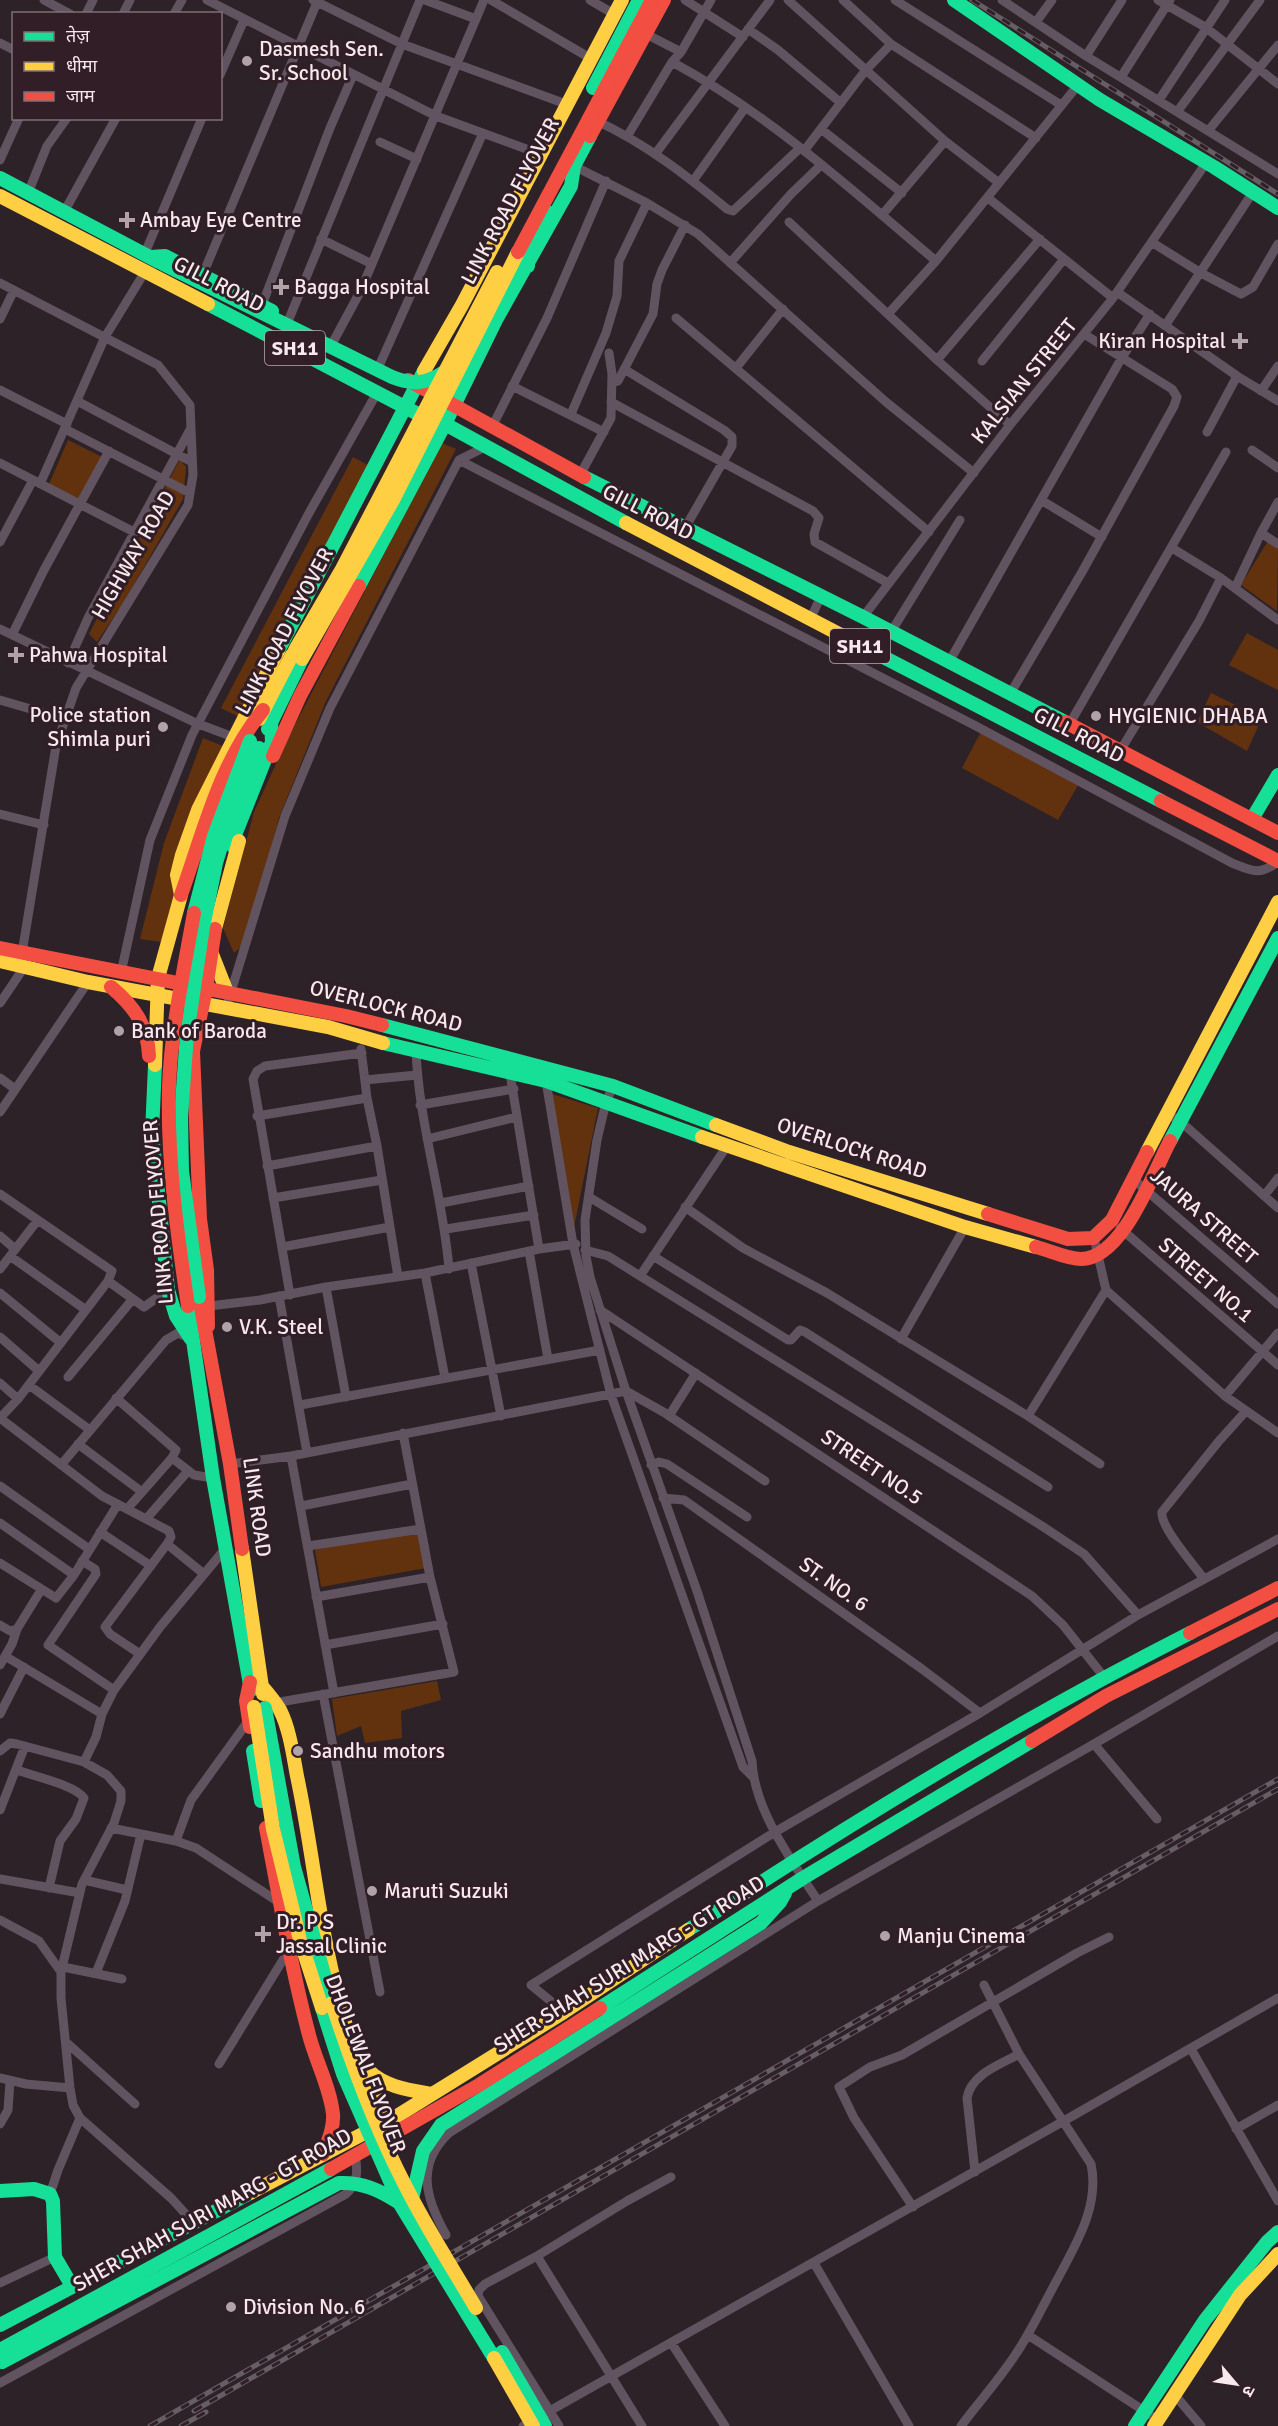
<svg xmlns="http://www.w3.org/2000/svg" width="1278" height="2426" font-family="Signika,'Noto Sans Devanagari',sans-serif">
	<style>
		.green { fill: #62320f }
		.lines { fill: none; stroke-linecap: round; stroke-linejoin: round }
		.street { stroke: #615460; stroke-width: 9 }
		.fast { stroke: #16e098; stroke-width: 14 }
		.slow { stroke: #ffcf43; stroke-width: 14 }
		.jam { stroke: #f24e42; stroke-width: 14 }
		.rail-casing { stroke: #665d65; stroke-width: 5 }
		.rail { stroke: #311e26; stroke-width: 3; stroke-dasharray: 9; stroke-linecap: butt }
		.fast-bridge { stroke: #16e098; stroke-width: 14 }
		.slow-bridge { stroke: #ffcf43; stroke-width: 14 }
		.jam-bridge { stroke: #f24e42; stroke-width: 14 }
		.poi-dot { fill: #b0a3a8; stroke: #311e26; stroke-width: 2 }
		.labels { text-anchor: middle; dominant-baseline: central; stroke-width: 6; stroke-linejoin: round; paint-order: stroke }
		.shield { fill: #311e26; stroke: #bbabb1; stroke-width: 1.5 }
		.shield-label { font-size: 20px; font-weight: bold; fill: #f6e8ed }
		.poi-label { font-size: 21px; fill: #f6e8ed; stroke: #311e26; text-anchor: start }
		.street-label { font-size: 21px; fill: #f6e8ed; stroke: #311e26 }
	</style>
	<rect width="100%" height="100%" fill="#2d2227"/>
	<path class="green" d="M68,440L104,458L83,501L49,484Z
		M442,443L456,449L326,701L279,818L245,944L234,953L223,928L254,812L285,744Z
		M353,457L375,469L243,719L221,708Z
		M180,459L186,467L183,499L124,602L97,642L89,634Z
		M1268,541L1278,548L1277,611L1241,585Z
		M1247,633L1278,650V690L1229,665Z
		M1211,693L1262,718L1247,751L1197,722Z
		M984,726L1081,780L1058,820L962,768Z
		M203,738L228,748L162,942L140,939L164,843Z
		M552,1094L598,1108L574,1227Z
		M417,1525L426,1568L321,1587L315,1550Z
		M437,1681L441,1700L401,1711L402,1738L365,1743L361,1726L337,1736L332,1699Z"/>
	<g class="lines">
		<path class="street" d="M44,0L70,14
			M207,0L436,116L540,154
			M313,0L402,44L566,104
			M425,0L476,19
			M491,0L590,58
			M590,0L614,14
			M685,0L743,37
			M788,0L945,141L999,183
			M843,0L891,44L1036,138
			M895,0L1061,105
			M1002,0L1086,56L1278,174
			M1158,0L1205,27L1278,84
			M86,14L93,0
			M123,14L130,0
			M174,14L182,0
			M1036,22L1052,0
			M748,29L778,50L841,103
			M646,34L681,52L672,62C769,114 852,190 936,261
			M0,43L14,50
			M681,52L711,0
			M1086,56L1122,0
			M220,75L244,20
			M1121,77L1170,0
			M1159,100L1225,0
			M1177,112L1260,0
			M597,121C646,144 686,175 727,209L733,211L800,148
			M821,129L902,193
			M1208,131L1278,45
			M628,135L672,62
			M380,142L417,159
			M804,151L865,71L891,44
			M656,153L770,0
			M0,160L19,118
			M574,166L647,203L698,234L886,402L974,473
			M693,181L745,108
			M28,193L47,146L67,118
			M988,198L1113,298
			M64,212L116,118
			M882,215L945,141
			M789,222L937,360L1010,425
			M321,239L372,264
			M1153,243L1201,273L1241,294L1253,287L1278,244
			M145,253L202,118
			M730,263L791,194L821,165
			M203,274L318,0
			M0,283L158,365L190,405L193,475L188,505L76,688L56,746L22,953
			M1117,292L1237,376
			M262,305L330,128L353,75
			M888,314L936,261L1078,85
			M676,318L929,532
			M0,319L14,290
			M289,319L420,0
			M1165,326L1253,192
			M333,342L360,292L484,0
			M937,360L1040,239
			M982,361L1064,259
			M379,366L483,133
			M736,368L783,309
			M624,369L724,430L732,437V446L685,528
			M612,383L618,381L653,314L657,284L662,270L685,225
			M512,386L604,432
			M0,390L67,424
			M1261,391L1278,366
			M77,401L192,462
			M611,402L813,511L819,518L814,534L815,542L888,583
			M571,414L606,333L617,296L619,261L647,203
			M492,427L547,318L606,181
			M65,429L190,493
			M1207,432L1237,376L1278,401
			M1252,450L1278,468
			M459,460L974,725L1232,863C1253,871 1258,876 1278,862
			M0,463L134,532
			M580,475L611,418L612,374L609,353
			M40,484L105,337L146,270
			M1041,500L1102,537
			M1261,533L1278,502
			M0,542L33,480
			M1172,548L1221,578L1278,620
			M1235,588L1261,533L1278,544
			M863,617L1010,425L1113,298L1206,163
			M810,620L821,596
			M0,629L196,723L233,737
			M891,632L960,520
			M12,635L44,570L109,451
			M949,662L1121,359L1150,314
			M68,663L88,618L191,428
			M1010,694L1082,572L1174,406L1177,397L1172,389L1084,334
			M0,700L65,719
			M1069,725L1226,452
			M1120,751L1199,621L1221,578
			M0,814L44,825
			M121,973L150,840L192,735L309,513L378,391
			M0,1003L25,966
			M226,1008L285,816L330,708L459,460L485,447
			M361,1049L367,1098L377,1146L398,1277
			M416,1051C419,1125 443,1195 449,1269
			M510,1074L539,1249
			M0,1078L15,1089
			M365,1080L417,1075
			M546,1081L573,1244L611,1395L743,1767L753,1777
			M613,1086L606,1102L597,1140L585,1220L586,1256L590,1277L626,1391L697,1591L752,1761C754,1810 792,1861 818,1901L1094,1744L1278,1636
			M420,1105L514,1089
			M0,1112L88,982
			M1167,1114L1180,1121L1278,1208
			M257,1116L367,1098
			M427,1139L517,1117
			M267,1166L377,1146
			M1133,1179L1278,1304
			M0,1194L112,1271L108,1281L18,1399L0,1418
			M1264,1196L1278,1178
			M589,1197L642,1229
			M273,1198L382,1180
			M441,1203L529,1186
			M685,1207L743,1248L827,1293L1028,1416L1100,1464
			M1120,1228L1278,1365
			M446,1229L534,1215
			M0,1236L15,1249
			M1094,1238L1106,1290L1225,1396L1278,1433
			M282,1247L390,1227
			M585,1250L608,1256L1042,1526L1084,1554L1138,1615
			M529,1251L548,1359
			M10,1256L86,1310
			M653,1256L788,1340H791L800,1330L805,1332L1048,1487
			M471,1263L501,1416
			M0,1269L37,1221
			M425,1273L445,1378
			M640,1276L727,1146
			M108,1281L144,1307L168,1290
			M326,1287L346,1397
			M0,1293L61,1343
			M290,1295L253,1079L257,1071L265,1066L362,1053
			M279,1296L307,1453
			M209,1306L260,1300L326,1287L425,1273L539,1249L576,1244
			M600,1310L1032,1596L1063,1625L1104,1677
			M0,1337L39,1371
			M901,1339L965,1227
			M68,1377L132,1300
			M0,1383L18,1399
			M29,1385L90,1430
			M1225,1396L1278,1333
			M116,1398L176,1450L172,1458L127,1509
			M300,1405L600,1350
			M669,1416L696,1373
			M1028,1416L1106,1290
			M0,1418L102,1496L169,1531L171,1537L167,1544L105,1627L110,1634L140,1654
			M78,1444L142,1492
			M291,1456L334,1693
			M172,1458L194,1475L213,1478
			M230,1464L291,1456L626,1391L665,1413L765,1481
			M61,1465L166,1340L178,1333L190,1338
			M651,1465L659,1462L667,1464L747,1517
			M0,1486L89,1549
			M663,1498L684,1500L922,1669L980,1713
			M301,1506L412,1484
			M147,1518L188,1471
			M0,1523L74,1575
			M100,1532L151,1566
			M167,1544L204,1574
			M308,1546L421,1529
			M82,1561L95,1569L96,1574L48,1645L114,1690
			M0,1563L56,1598L74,1575L118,1504
			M1204,1579C1194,1565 1160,1527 1162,1512L1219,1441L1246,1411
			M316,1597L430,1577
			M0,1625L10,1631L17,1629L41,1590
			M325,1645L443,1624
			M5,1656L102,1714
			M0,1665L12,1644L17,1629
			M323,1694L380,1992
			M274,1703L454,1672L430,1577L403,1433
			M0,1714L24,1667
			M1094,1744L1157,1819
			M0,1751L10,1743L17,1744L84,1762L107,1775L121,1791V1801L114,1823L82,1884L61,1972V1998L70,2088L73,2105L80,2118L171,2198L193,2222
			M84,1762L96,1737L102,1714L114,1690L160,1627L225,1549
			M17,1770C33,1776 75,1785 84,1798L76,1819L60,1841L49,1888
			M0,1810L25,1746
			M111,1828L176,1841L196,1848L280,1903
			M176,1841L191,1800L249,1720
			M0,1879L80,1893
			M84,1880L127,1890
			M0,1920L39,1941L61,1972
			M63,1967L122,1979
			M96,1973L125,1901L141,1834
			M564,2012L531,1985L775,1832L980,1713L1138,1615L1278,1539
			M66,2042L135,2104
			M1191,2049L1278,2201
			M219,2064L289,1950
			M0,2078L26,2084L70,2088
			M0,2124L8,2110L10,2081
			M1236,2129L1278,2105
			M975,2172L967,2098C971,2074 1000,2065 1019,2054
			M50,2194L58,2170L80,2118
			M913,2207L854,2118L839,2087L870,2067L902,2055L1077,1953L1109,1937
			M446,2235C426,2199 415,2165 449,2133L818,1901
			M537,2256L627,2201L671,2177
			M814,2263L909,2426
			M0,2283L55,2257
			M1028,2335L1158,2420
			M672,2344L725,2426
			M0,2383L346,2194C358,2183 358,2171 355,2155
			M1174,2394L1201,2426
			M523,2426L1062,2122L1278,1998
			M559,2426L478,2296L479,2290L485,2284L537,2256L642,2426
			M961,2426C982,2398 1007,2371 1024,2341C1036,2321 1046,2300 1057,2280C1076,2244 1100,2206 1091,2164L1019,2054L984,1985"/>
		<path class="fast" d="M954,0L1100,100L1214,167L1278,208
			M0,178L159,262
			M151,257L165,256L272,311
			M528,266L527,255L546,211
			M208,304L418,414L445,424L626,523
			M584,477L863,617L1065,722
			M359,586L445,424L497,318L571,186L574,166L590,136
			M864,647L1161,801
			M278,651L424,371
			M268,729L302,659
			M1252,819L1278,775
			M236,850L232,845L233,840L272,742L271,721
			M382,1025L613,1086L716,1125
			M383,1043L546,1081L702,1137
			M155,1065L152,1133L168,1290L176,1316L191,1339
			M1170,1141L1278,938
			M188,1306L213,1478L251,1690
			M253,1751L261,1801
			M688,1930C850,1823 1017,1721 1190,1633
			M600,2008L803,1878L1032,1741
			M0,2191L34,2189L50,2194L53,2201L55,2257L72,2286
			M412,2199L423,2151L441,2125L761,1923L780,1902L785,1893
			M0,2325L250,2193
			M0,2350L331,2169
			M1135,2426L1205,2320L1267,2242L1278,2232"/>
		<path class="slow" d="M0,196L208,304
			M424,371L462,305L622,0
			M626,523L864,647
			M259,719L292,655
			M215,929L239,841
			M212,954L227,992
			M0,961L88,982L328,1027L383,1043
			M155,1065L158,978L181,895L177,875L182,855L198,810L278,651
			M716,1125L789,1152L988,1214
			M702,1137L965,1227L1036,1247
			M1147,1152L1278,902
			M242,1549L263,1694
			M261,1685C268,1693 275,1701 280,1710C290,1730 293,1755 297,1776C313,1851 319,1927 339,2000C345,2023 352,2053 369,2071C385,2087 410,2090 432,2094
			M368,2072L392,2127
			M250,2193L397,2116L564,2012L688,1930
			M1154,2426L1240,2295L1278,2254"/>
		<path class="jam" d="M590,136L664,0
			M408,380L584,477
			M1065,722L1278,833
			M273,756L300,696L359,586
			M1161,801L1278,861
			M181,895C204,831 219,764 263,710
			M0,948L346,1016L382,1025
			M111,987C134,1006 148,1026 149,1056
			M988,1214L1068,1239L1093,1238L1112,1220L1147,1152
			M1036,1247C1049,1250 1067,1259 1081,1259C1123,1259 1153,1173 1170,1141
			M199,1297L230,1464L242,1549
			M208,1326L207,1270L200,1219L193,1051L206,989L215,929
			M1190,1633L1278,1588
			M250,1682L246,1701L250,1727
			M1032,1741L1106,1696L1278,1609
			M266,1828C279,1897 291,1967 309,2035C316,2062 330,2087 333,2114C334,2128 328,2141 323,2154
			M331,2169L479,2085L600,2008"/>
		<g class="rail-casing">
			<path id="rail" d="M972,0L1278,194
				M194,2411L1278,1789
				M150,2426L1278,1779
				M181,2426L206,2412"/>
		</g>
		<use href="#rail" class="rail"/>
		<path class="fast-bridge" d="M593,88L639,0
			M163,264L392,377C412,385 426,384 444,372
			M194,913L214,836L250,741
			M199,1297L182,1171L181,1116L187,1034L203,927L216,863L228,824L259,748
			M265,1708L294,1867L332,2003
			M322,2008L343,2074L400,2204L494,2358
			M502,2352L545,2426
			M2,2362L339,2183C362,2182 379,2190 398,2202"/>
		<path class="slow-bridge" d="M295,650L342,569L497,272
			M302,659L393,500L518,252
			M254,1707L273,1829L300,1940L322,2008
			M332,2003C352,2065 375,2127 405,2185C426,2227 452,2267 476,2308
			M494,2358L533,2426"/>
		<path class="jam-bridge" d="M518,252L652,0
			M188,1306C177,1233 167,1160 169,1086C171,1030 184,969 194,913"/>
	</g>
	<g class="poi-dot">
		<circle cx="247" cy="61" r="6"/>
		<path d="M124 211h6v6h6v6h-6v6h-6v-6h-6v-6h6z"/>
		<path d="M278 278h6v6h6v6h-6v6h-6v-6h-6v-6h6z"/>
		<path d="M1237 332h6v6h6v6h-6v6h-6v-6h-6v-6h6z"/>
		<path d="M13 646h6v6h6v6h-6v6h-6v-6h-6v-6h6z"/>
		<circle cx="1096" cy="716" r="6"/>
		<circle cx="163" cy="727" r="6"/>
		<circle cx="119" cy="1031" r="6"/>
		<circle cx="227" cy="1327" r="6"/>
		<circle cx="298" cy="1751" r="6"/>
		<circle cx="372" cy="1891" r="6"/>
		<path d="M260 1925h6v6h6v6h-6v6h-6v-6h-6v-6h6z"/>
		<circle cx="885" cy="1936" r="6"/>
		<circle cx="231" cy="2307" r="6"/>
	</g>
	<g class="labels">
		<g class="shield">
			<rect x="265" y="331" width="60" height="34" rx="4.5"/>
			<rect x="830" y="629" width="60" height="34" rx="4.5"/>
		</g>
		<g class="shield-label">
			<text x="295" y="348">SH11</text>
			<text x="860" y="646">SH11</text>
		</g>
		<g class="poi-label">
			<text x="259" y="49">Dasmesh Sen.<tspan x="259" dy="24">Sr. School</tspan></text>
			<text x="140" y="220">Ambay Eye Centre</text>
			<text x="294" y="287">Bagga Hospital</text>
			<text x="1226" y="341" text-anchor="end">Kiran Hospital</text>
			<text x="29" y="655">Pahwa Hospital</text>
			<text x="151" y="715" text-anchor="end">Police station<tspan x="151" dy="24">Shimla puri</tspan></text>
			<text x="1108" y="716">HYGIENIC DHABA</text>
			<text x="131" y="1031">Bank of Baroda</text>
			<text x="239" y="1327">V.K. Steel</text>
			<text x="310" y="1751">Sandhu motors</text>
			<text x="384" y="1891">Maruti Suzuki</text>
			<text x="276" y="1922">Dr. P S<tspan x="276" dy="24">Jassal Clinic</tspan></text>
			<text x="897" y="1936">Manju Cinema</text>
			<text x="243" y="2307">Division No. 6</text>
		</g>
		<g class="street-label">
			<text transform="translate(510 201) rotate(-62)">LINK ROAD FLYOVER</text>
			<text transform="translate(219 284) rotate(27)">GILL ROAD</text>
			<text transform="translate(1024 381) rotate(-51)">KALSIAN STREET</text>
			<text transform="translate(648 512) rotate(27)">GILL ROAD</text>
			<text transform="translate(133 555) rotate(-60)">HIGHWAY ROAD</text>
			<text transform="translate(284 631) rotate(-62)">LINK ROAD FLYOVER</text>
			<text transform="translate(1079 735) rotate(27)">GILL ROAD</text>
			<text transform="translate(386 1006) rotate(14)">OVERLOCK ROAD</text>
			<text transform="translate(852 1148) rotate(18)">OVERLOCK ROAD</text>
			<text transform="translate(158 1212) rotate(-95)">LINK ROAD FLYOVER</text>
			<text transform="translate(1204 1216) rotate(41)">JAURA STREET</text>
			<text transform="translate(1206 1280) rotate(41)">STREET NO.1</text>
			<text transform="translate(872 1467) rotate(34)">STREET NO.5</text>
			<text transform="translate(257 1507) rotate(82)">LINK ROAD</text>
			<text transform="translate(834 1584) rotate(35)">ST. NO. 6</text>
			<text transform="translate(629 1964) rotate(-32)">SHER SHAH SURI MARG - GT ROAD</text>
			<text transform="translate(366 2064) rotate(69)">DHOLEWAL FLYOVER</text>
			<text transform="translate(212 2210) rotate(-29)">SHER SHAH SURI MARG - GT ROAD</text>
		</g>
	</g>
	<rect x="12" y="12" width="210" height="108" fill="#311e26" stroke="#806f76" stroke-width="1.5"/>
	<rect x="24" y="32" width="30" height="9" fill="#16e098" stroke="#806f76" stroke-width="1.5"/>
	<text x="66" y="42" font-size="18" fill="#f6e8ed">तेज़</text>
	<rect x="24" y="62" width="30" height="9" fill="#ffcf43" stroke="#806f76" stroke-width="1.5"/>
	<text x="66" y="72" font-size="18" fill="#f6e8ed">धीमा</text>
	<rect x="24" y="92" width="30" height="9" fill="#f24e42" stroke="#806f76" stroke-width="1.5"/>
	<text x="66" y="102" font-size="18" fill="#f6e8ed">जाम</text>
	<g transform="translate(1236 2384) rotate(119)" stroke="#311e26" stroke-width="4.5" paint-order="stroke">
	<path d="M0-4.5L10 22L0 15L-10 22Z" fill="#f6e8ed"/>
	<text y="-9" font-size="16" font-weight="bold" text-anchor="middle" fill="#f6e8ed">उ</text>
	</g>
</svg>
